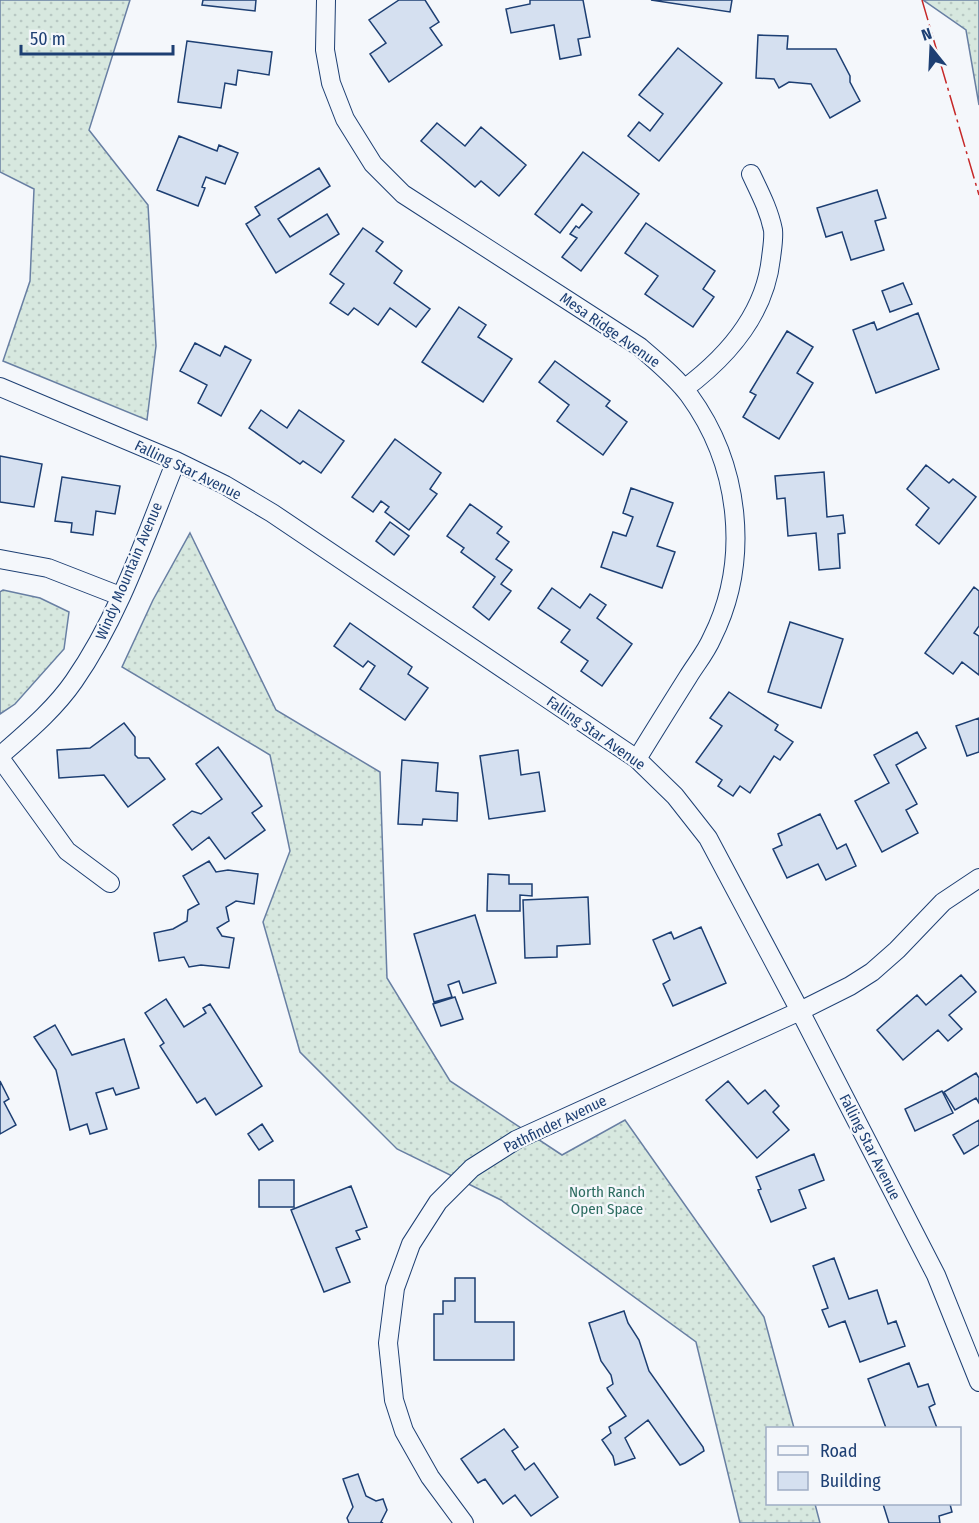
<svg xmlns="http://www.w3.org/2000/svg" width="979" height="1523" font-family="'Fira Sans Condensed',sans-serif">
	<style>
		.grass { fill: url(#grass-dots); stroke: #687fa3; stroke-width: 1.5 }
		.building { fill: #d5e0f0; stroke: #1d3f73; stroke-width: 1.5 }
		.lines { fill: none; stroke-linecap: round; stroke-linejoin: round }
		.street-casing { stroke: #1d3f73; stroke-width: 20 }
		.street { stroke: #f4f7fb; stroke-width: 18 }
		.power { stroke: #c62828; stroke-width: 1.5; stroke-dasharray: 21 4.5 3 4.5; stroke-linecap: butt }
		.labels { text-anchor: middle; dominant-baseline: central; stroke-width: 4.5; stroke-linejoin: round; paint-order: stroke }
		.street-label { font-size: 15px; fill: #1d3f73; stroke: #f4f7fb }
		.park-label { font-size: 15px; fill: #2c6c60; stroke: #f4f7fb }
	</style>
	<defs>
		<pattern id="grass-dots" width="8" height="8" patternUnits="userSpaceOnUse" patternTransform="scale(1.5)"><rect width="8" height="8" fill="#d7e8df"/><path d="M2 2h.1M6 6h.1" fill="none" stroke="#b8c8c3" stroke-width="1.8" stroke-linecap="round"/></pattern>
	</defs>
	<rect width="100%" height="100%" fill="#f4f7fb"/>
	<path class="grass" d="M0,0H130L89,130L148,205L156,346L147,420L3,361L30,281L34,189L0,172Z
		M923,0H979V105L966,30Z
		M190,533L276,710L380,772L387,978L450,1081L562,1155L625,1120L764,1317L794,1428H768V1504H815L820,1523H740L696,1342L501,1200L397,1149L300,1052L263,922L290,851L270,755L122,667L153,600Z
		M3,590L40,598L69,612L64,649L15,704L0,714V592Z"/>
	<path class="building" d="M203,0H256L255,11L202,5Z
		M399,0H425L439,22L430,28L442,45L389,82L370,54L386,43L369,20Z
		M530,0H583L590,37L578,39L581,55L560,59L554,25L511,33L506,9L530,4Z
		M651,0H732L730,12Z
		M758,35L788,36L787,49H836L850,76V82L860,101L830,118L811,84L789,82L779,88L774,79L756,78Z
		M187,41L272,52L269,75L238,70L236,85L225,83L221,108L178,102Z
		M678,48L722,83L659,161L628,136L639,122L650,131L663,114L639,95Z
		M437,123L465,146L481,127L526,165L499,196L481,181L475,187L421,141Z
		M179,136L217,151L219,145L238,153L225,184L206,177L202,187L205,188L198,206L157,190Z
		M583,152L639,194L581,271L562,257L577,238L570,234L576,226L579,228L592,212L582,204L560,233L535,214Z
		M319,168L330,186L278,219L290,237L327,214L339,234L276,273L246,224L260,215L255,207Z
		M877,190L886,218L875,221L884,250L851,260L842,232L826,237L817,208Z
		M646,223L715,271L703,289L714,297L693,327L645,294L658,276L625,253Z
		M363,228L383,242L376,251L402,271L394,283L430,309L416,327L390,308L378,325L354,308L348,315L330,303L344,284L330,274Z
		M903,283L912,304L890,312L882,291Z
		M459,307L486,325L478,337L512,359L483,402L422,362Z
		M918,313L939,369L876,393L853,330L874,322L877,330Z
		M787,331L813,347L797,373L813,383L779,439L743,417L756,395L750,392Z
		M195,343L220,356L225,346L251,360L221,416L198,403L207,385L180,371Z
		M555,361L610,401L606,406L627,422L603,455L557,421L569,405L539,382Z
		M261,410L287,428L299,410L344,441L321,473L303,461L300,464L249,428Z
		M395,439L441,473L430,489L437,494L409,530L385,512L389,507L381,501L373,512L352,497Z
		M0,456L42,464L34,507L0,502Z
		M926,465L949,483L953,479L976,497L939,544L916,525L929,508L907,489Z
		M824,472L827,517L843,515L845,533L838,534L840,568L819,570L816,533L788,536L785,498L777,499L775,476Z
		M62,477L120,486L115,514L96,511L93,535L71,532L72,523L55,521Z
		M631,488L673,503L657,546L675,552L662,588L601,567L613,532L626,536L633,517L623,513Z
		M470,504L502,527L497,533L509,542L496,559L512,570L501,584L511,591L489,620L473,607L495,577L461,552L464,548L447,536Z
		M390,522L409,536L394,555L376,541Z
		M974,587L979,591V626L974,633L979,636V675L962,662L953,674L925,653Z
		M552,588L580,608L590,594L606,605L597,618L632,644L602,686L581,671L588,661L561,642L570,630L538,608Z
		M790,622L843,639L821,708L768,692Z
		M350,623L412,667L408,674L428,688L405,720L360,689L375,666L368,661L363,667L334,646Z
		M729,692L778,725L775,730L793,742L780,760L774,756L750,793L740,786L733,796L718,786L722,780L696,762L722,726L710,718Z
		M979,718V752L967,756L956,726Z
		M124,723L135,737V755L138,758H149L165,779L128,807L104,775L59,778L57,750L90,748Z
		M917,732L926,748L896,765L917,804L906,810L918,833L882,852L855,801L889,783L874,755Z
		M218,747L262,806L252,813L265,830L225,859L209,837L192,850L173,825L192,811L201,814L222,799L196,764Z
		M518,750L521,775L539,772L545,811L489,819L480,756Z
		M402,760L438,763L436,791L458,793L457,821L423,819L422,825L398,824Z
		M820,814L837,849L846,844L856,866L826,880L818,864L787,878L773,849L782,845L778,834Z
		M209,861L216,872L228,870L258,874L254,904L236,901L226,907L229,921L217,928L222,936L234,938L229,968L201,965L189,967L184,957L159,961L154,933L173,929L187,921L188,910L199,904L183,876Z
		M488,874L509,875V884H532V896L520,895V911H487Z
		M588,897L590,944L557,946V957L525,958L523,900Z
		M475,915L496,983L463,993L459,981L448,985L452,997L434,1002L414,934Z
		M701,927L726,983L673,1006L663,984L670,980L653,940L671,932L674,939Z
		M961,975L976,992L949,1015L962,1029L948,1041L938,1030L903,1060L877,1030L917,995L926,1005Z
		M455,997L463,1019L441,1026L433,1004Z
		M166,999L184,1027L206,1013L203,1008L210,1004L262,1086L216,1115L205,1098L197,1103L160,1046L164,1043L145,1013Z
		M55,1025L72,1055L124,1039L139,1088L116,1095L113,1088L96,1093L107,1129L90,1134L87,1124L70,1130L56,1070L34,1037Z
		M976,1073L979,1078V1103L976,1098L955,1110L944,1092Z
		M0,1081L9,1099L4,1102L16,1125L0,1134Z
		M728,1081L748,1104L765,1090L779,1106L773,1112L789,1130L757,1158L706,1100Z
		M942,1091L953,1113L915,1131L905,1109Z
		M979,1120V1145L964,1154L953,1135Z
		M262,1124L273,1141L259,1150L248,1134Z
		M814,1154L824,1180L799,1190L806,1208L771,1222L758,1190L761,1189L756,1177Z
		M259,1180H294V1207H259Z
		M351,1186L367,1227L356,1231L360,1239L336,1248L350,1282L324,1292L291,1210Z
		M834,1258L849,1299L877,1290L888,1324L896,1321L905,1346L860,1362L845,1321L829,1327L822,1310L828,1308L813,1266Z
		M455,1278H475V1322H514V1360H434V1314H443V1301H455Z
		M624,1311L628,1323L639,1340L649,1371L703,1447L704,1451L685,1463L680,1465L648,1420L625,1438L635,1458L615,1465L613,1456L602,1440L611,1433L609,1427L626,1416L608,1390L607,1388L613,1384L611,1375L601,1361L589,1323Z
		M909,1363L918,1387L928,1384L935,1404L929,1407L937,1428H886L868,1379Z
		M504,1429L518,1447L512,1451L525,1470L534,1463L558,1497L531,1516L515,1495L503,1504L485,1479L478,1483L461,1459Z
		M358,1474L366,1496L376,1501L383,1499L387,1510L381,1522L383,1523H349L347,1518L353,1507L343,1479Z
		M883,1504H950L952,1512L939,1516L940,1523H889Z"/>
	<g class="lines">
		<g class="street-casing">
			<path id="street" d="M326,0L325,50L331,83L345,119L373,164L403,194L640,347C657,362 676,377 689,395C740,465 751,560 712,638C706,652 696,664 688,677C671,704 654,731 637,759
				M0,387L176,461L225,485L272,513L637,759L675,796L708,838L800,1011L936,1275L979,1382
				M684,389C727,357 765,314 771,258C772,249 774,239 773,230C769,210 760,193 751,174
				M0,559L48,568L120,596
				M0,756C26,733 54,710 74,681C120,615 146,535 176,461
				M0,758L67,851L110,883
				M464,1523L430,1477L404,1431L394,1400L388,1343L395,1288L411,1244L438,1202L472,1168L516,1140L800,1011L850,986L872,972L897,950L943,902L979,878"/>
		</g>
		<use href="#street" class="street"/>
		<path class="power" d="M922,0L979,195"/>
	</g>
	<g class="labels">
		<g class="street-label">
			<text transform="translate(610 330) rotate(35)">Mesa Ridge Avenue</text>
			<text transform="translate(188 470) rotate(26)">Falling Star Avenue</text>
			<text transform="translate(129 571) rotate(-67)">Windy Mountain Avenue</text>
			<text transform="translate(596 733) rotate(35)">Falling Star Avenue</text>
			<text transform="translate(555 1124) rotate(-26)">Pathfinder Avenue</text>
			<text transform="translate(870 1147) rotate(63)">Falling Star Avenue</text>
		</g>
		<g class="park-label">
			<text x="607" y="1192">North Ranch<tspan x="607" dy="17">Open Space</tspan></text>
		</g>
	</g>
	<rect x="766" y="1427" width="195" height="78" fill="#f4f7fb" stroke="#9eadc5" stroke-width="1.5"/>
	<rect x="778" y="1446" width="30" height="9" fill="#f4f7fb" stroke="#9eadc5" stroke-width="1.5"/>
	<text x="820" y="1457" font-size="18" fill="#1d3f73">Road</text>
	<rect x="778" y="1472" width="30" height="18" fill="#d5e0f0" stroke="#9eadc5" stroke-width="1.5"/>
	<text x="820" y="1487" font-size="18" fill="#1d3f73">Building</text>
	<g transform="translate(931 48) rotate(342)" stroke="#f4f7fb" stroke-width="4.5" paint-order="stroke">
	<path d="M0-4.5L10 22L0 15L-10 22Z" fill="#1d3f73"/>
	<text y="-9" font-size="16" font-weight="bold" text-anchor="middle" fill="#1d3f73">N</text>
	</g>
	<path d="M21 45v9h152v-9" fill="none" stroke="#1d3f73" stroke-width="3"/>
	<text x="30" y="45" font-size="18" fill="#1d3f73" stroke="#f4f7fb" stroke-width="4.5" paint-order="stroke">50 m</text>
</svg>
